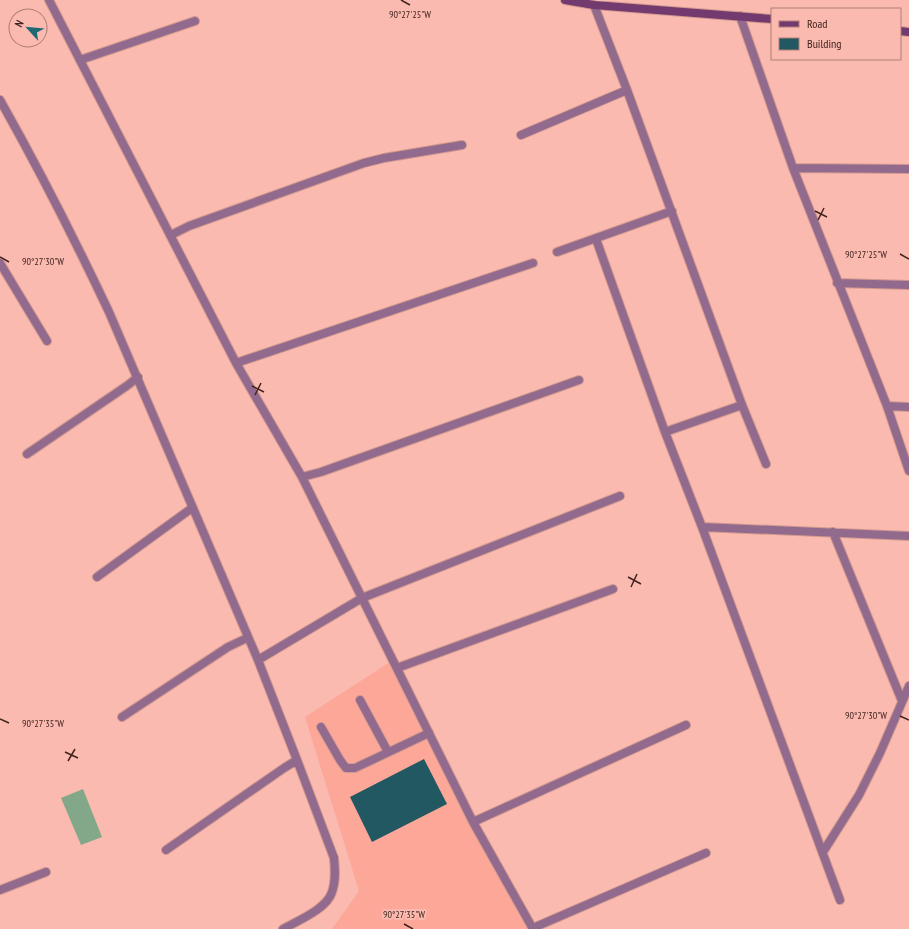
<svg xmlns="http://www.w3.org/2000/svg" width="909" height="929" font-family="'PT Sans Narrow',sans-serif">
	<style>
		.built { fill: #fda799 }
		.green { fill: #83a889 }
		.building { fill: #215861 }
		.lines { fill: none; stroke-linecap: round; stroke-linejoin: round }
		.lane-casing { stroke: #d1998f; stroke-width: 10 }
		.street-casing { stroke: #d1998f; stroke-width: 10 }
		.secondary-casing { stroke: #d1998f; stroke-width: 10 }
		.lane { stroke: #926a8e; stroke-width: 8 }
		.street { stroke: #926a8e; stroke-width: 8 }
		.secondary { stroke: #733a6f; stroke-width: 8 }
		.ticks { fill: none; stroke: #41231e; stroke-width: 1.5 }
		.ticks-label { font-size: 10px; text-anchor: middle; fill: #41231e; stroke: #fabaaf; stroke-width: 4; stroke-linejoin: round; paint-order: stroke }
	</style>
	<rect width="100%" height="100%" fill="#fabaaf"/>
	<path class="built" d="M393,660L521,917L529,929H332L359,891L305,717Z"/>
	<path class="green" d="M83,789L102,837L81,845L61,798Z"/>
	<path class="building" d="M424,759L447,804L372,842L350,797Z"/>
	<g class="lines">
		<g class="lane-casing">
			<path id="lane" d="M80,60L195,21
				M360,700L388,752
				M321,727L340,760L346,768H355L429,733
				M283,929C297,921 327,909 332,892C336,881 335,869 334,858"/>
		</g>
		<g class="street-casing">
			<path id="street" d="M49,0L236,363L302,477L473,822L533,929
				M594,5L627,90L742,405L766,464
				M740,16L793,168L887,406L909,471
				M0,100C39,169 75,240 109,312L258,660L297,760L334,858
				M521,135L627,90
				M793,168L909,169
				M171,235L189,226L364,163L384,158L462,145
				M596,239L665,432L702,527L840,900
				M557,252L672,211
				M0,263L47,341
				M837,283L909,285
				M236,363L533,263
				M887,406L909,407
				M665,432L742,405
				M27,454L128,385L138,377
				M302,477L321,472L579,380
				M702,527L909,536
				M833,532L902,701
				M97,577L192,508
				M258,660L362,598L620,496
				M397,668L613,589
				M122,717L228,647L247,638
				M473,822L686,725
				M166,850L284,768L297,760
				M823,852L859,795L880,753L909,686
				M0,890L46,872
				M533,928L706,853"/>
		</g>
		<g class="secondary-casing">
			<path id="secondary" d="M565,0L594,5L772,19
				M900,31L909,32"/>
		</g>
		<use href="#lane" class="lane"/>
		<use href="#street" class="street"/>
		<use href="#secondary" class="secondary"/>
	</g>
	<path class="ticks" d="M401,0L410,5M815,211L827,217M818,220L824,208M900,254L909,259M0,257L9,262M252,386L264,392M255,395L261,383M628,577L641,584M631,587L637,574M900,716L909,720M0,719L9,723M65,752L78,758M68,761L75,749M404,924L413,929"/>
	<g class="ticks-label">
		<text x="410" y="18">90°27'25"W</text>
		<text x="866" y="258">90°27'25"W</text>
		<text x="43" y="265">90°27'30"W</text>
		<text x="866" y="719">90°27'30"W</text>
		<text x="43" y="727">90°27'35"W</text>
		<text x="404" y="918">90°27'35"W</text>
	</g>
	<rect x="771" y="8" width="130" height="52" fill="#fabaaf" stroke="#b07e75"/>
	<rect x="779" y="21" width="20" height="6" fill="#733a6f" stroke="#b07e75"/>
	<text x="807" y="28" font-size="12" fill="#41231e">Road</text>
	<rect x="779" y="38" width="20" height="12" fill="#215861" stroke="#b07e75"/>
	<text x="807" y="48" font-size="12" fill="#41231e">Building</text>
	<g transform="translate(28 28) rotate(297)"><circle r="19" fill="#fabaaf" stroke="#b07e75"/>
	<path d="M0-3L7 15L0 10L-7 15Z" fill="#1e6873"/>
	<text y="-6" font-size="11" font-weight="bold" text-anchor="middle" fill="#41231e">N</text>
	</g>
</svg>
